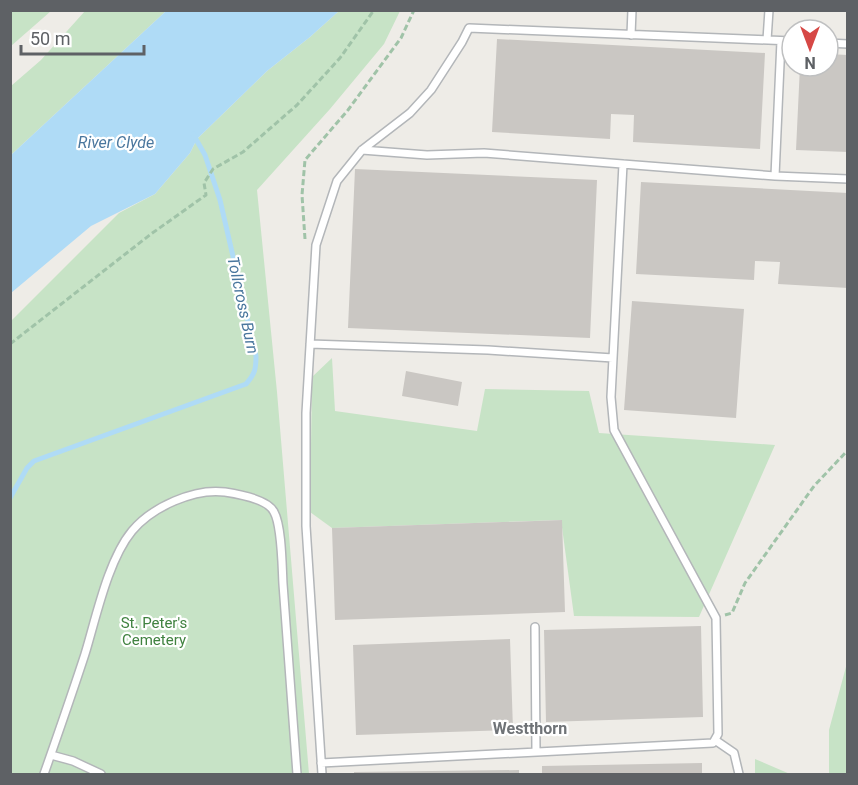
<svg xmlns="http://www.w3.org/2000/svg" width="858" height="785" font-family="Roboto,sans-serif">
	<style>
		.green { fill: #c7e3c6 }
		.water { fill: #afdbf6 }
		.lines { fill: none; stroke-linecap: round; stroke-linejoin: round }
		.stream { stroke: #afdbf6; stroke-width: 5 }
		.building { fill: #cac7c3 }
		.lane-casing { stroke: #b3b6b9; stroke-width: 10 }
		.path { stroke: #a0c3a8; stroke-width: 3; stroke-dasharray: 6 3; stroke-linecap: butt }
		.lane { stroke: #fff; stroke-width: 7 }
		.labels { text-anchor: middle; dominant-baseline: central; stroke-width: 4.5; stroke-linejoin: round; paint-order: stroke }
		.park-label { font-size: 15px; fill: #408240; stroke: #fff }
		.water-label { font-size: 16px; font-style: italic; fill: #4a779e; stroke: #fff }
		.neighbourhood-label { font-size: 16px; font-weight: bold; fill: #6f7377; stroke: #fff }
	</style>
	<rect width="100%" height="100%" fill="#eeece7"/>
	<path class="green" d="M11,10H50L51,11L11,46Z
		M85,11H166L11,155V86L41,60Z
		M339,11H400L384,44L330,109L257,190L277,392L309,774H11V321L119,213L155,194L190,153L197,139L267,71L310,37Z
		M332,358L335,411L477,431L485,389L589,391L599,433L775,445L699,617L574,616L561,520L332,528L310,512L312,377Z
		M847,663V774H829V730Z
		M755,759L790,774H755Z"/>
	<path class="water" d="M166,11H339L310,37L267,71L197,139L190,153L155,194L91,226L11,293V155Z"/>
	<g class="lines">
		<path class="stream" d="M10,498L27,468L34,461L246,384C255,374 256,369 256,356L220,200L205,155L193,134"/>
	</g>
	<path class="building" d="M497,39L765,53L760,149L633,142L634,115L611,114L610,139L492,132Z
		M828,54L848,55V152L796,150L800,66H828Z
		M355,169L597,180L590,338L348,328Z
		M641,182L848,193V288L778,284L780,262L755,261L754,280L636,274Z
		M632,301L744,309L736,418L624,410Z
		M406,371L462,382L458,406L402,396Z
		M562,520L565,612L335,620L332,528Z
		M701,626L703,717L546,722L544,630Z
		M510,639L513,730L356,735L353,645Z
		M702,763V774H542V766Z
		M519,770V774H354V772Z"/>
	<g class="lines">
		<g class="lane-casing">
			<path id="lane" d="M631,35L632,10
				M767,40L769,10
				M828,43L848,44
				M362,150L427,155L484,153L775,176L848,179
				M775,176L781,41
				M310,344L488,350L613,358
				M535,627L536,752
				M715,740L734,753L739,774
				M51,755L73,761L101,774
				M321,763L713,743L718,734L716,618L614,430L611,397L623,164
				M44,774C58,734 72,694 85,654C96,618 108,560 132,531C152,507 194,488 225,492C238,494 268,499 274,512C282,526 282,567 283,584C288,647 292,711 297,774
				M322,774L306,526V413L316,245L337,181L362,150L410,113L431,90L462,42L469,28L792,41"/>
		</g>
		<path class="path" d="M305,239L302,195L305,160L348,110L401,38L414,10
			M10,344L151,234L206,195L204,183L213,169L243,152L297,105L340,58L374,10
			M725,615L732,613L745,583L814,486L848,450"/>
		<use href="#lane" class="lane"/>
	</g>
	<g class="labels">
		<g class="park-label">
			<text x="154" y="623">St. Peter's<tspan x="154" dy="17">Cemetery</tspan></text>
		</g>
		<g class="water-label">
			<text x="116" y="142">River Clyde</text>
			<text transform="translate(243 305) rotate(78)">Tollcross Burn</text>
		</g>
		<g class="neighbourhood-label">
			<text x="530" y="728">Westthorn</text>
		</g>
	</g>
	<rect width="858" height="785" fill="none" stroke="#5e6165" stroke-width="24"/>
	<g transform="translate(810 48) rotate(180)"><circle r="28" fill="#ffffff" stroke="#bfc0c1" stroke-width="1.5"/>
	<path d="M0-4.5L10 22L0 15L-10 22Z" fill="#d64845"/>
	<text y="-9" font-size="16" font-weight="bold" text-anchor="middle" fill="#5e6165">N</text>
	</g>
	<path d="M21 45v9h123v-9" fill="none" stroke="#5e6165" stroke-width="3"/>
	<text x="30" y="45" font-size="18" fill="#5e6165" stroke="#ffffff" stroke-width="4.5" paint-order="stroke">50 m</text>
</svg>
